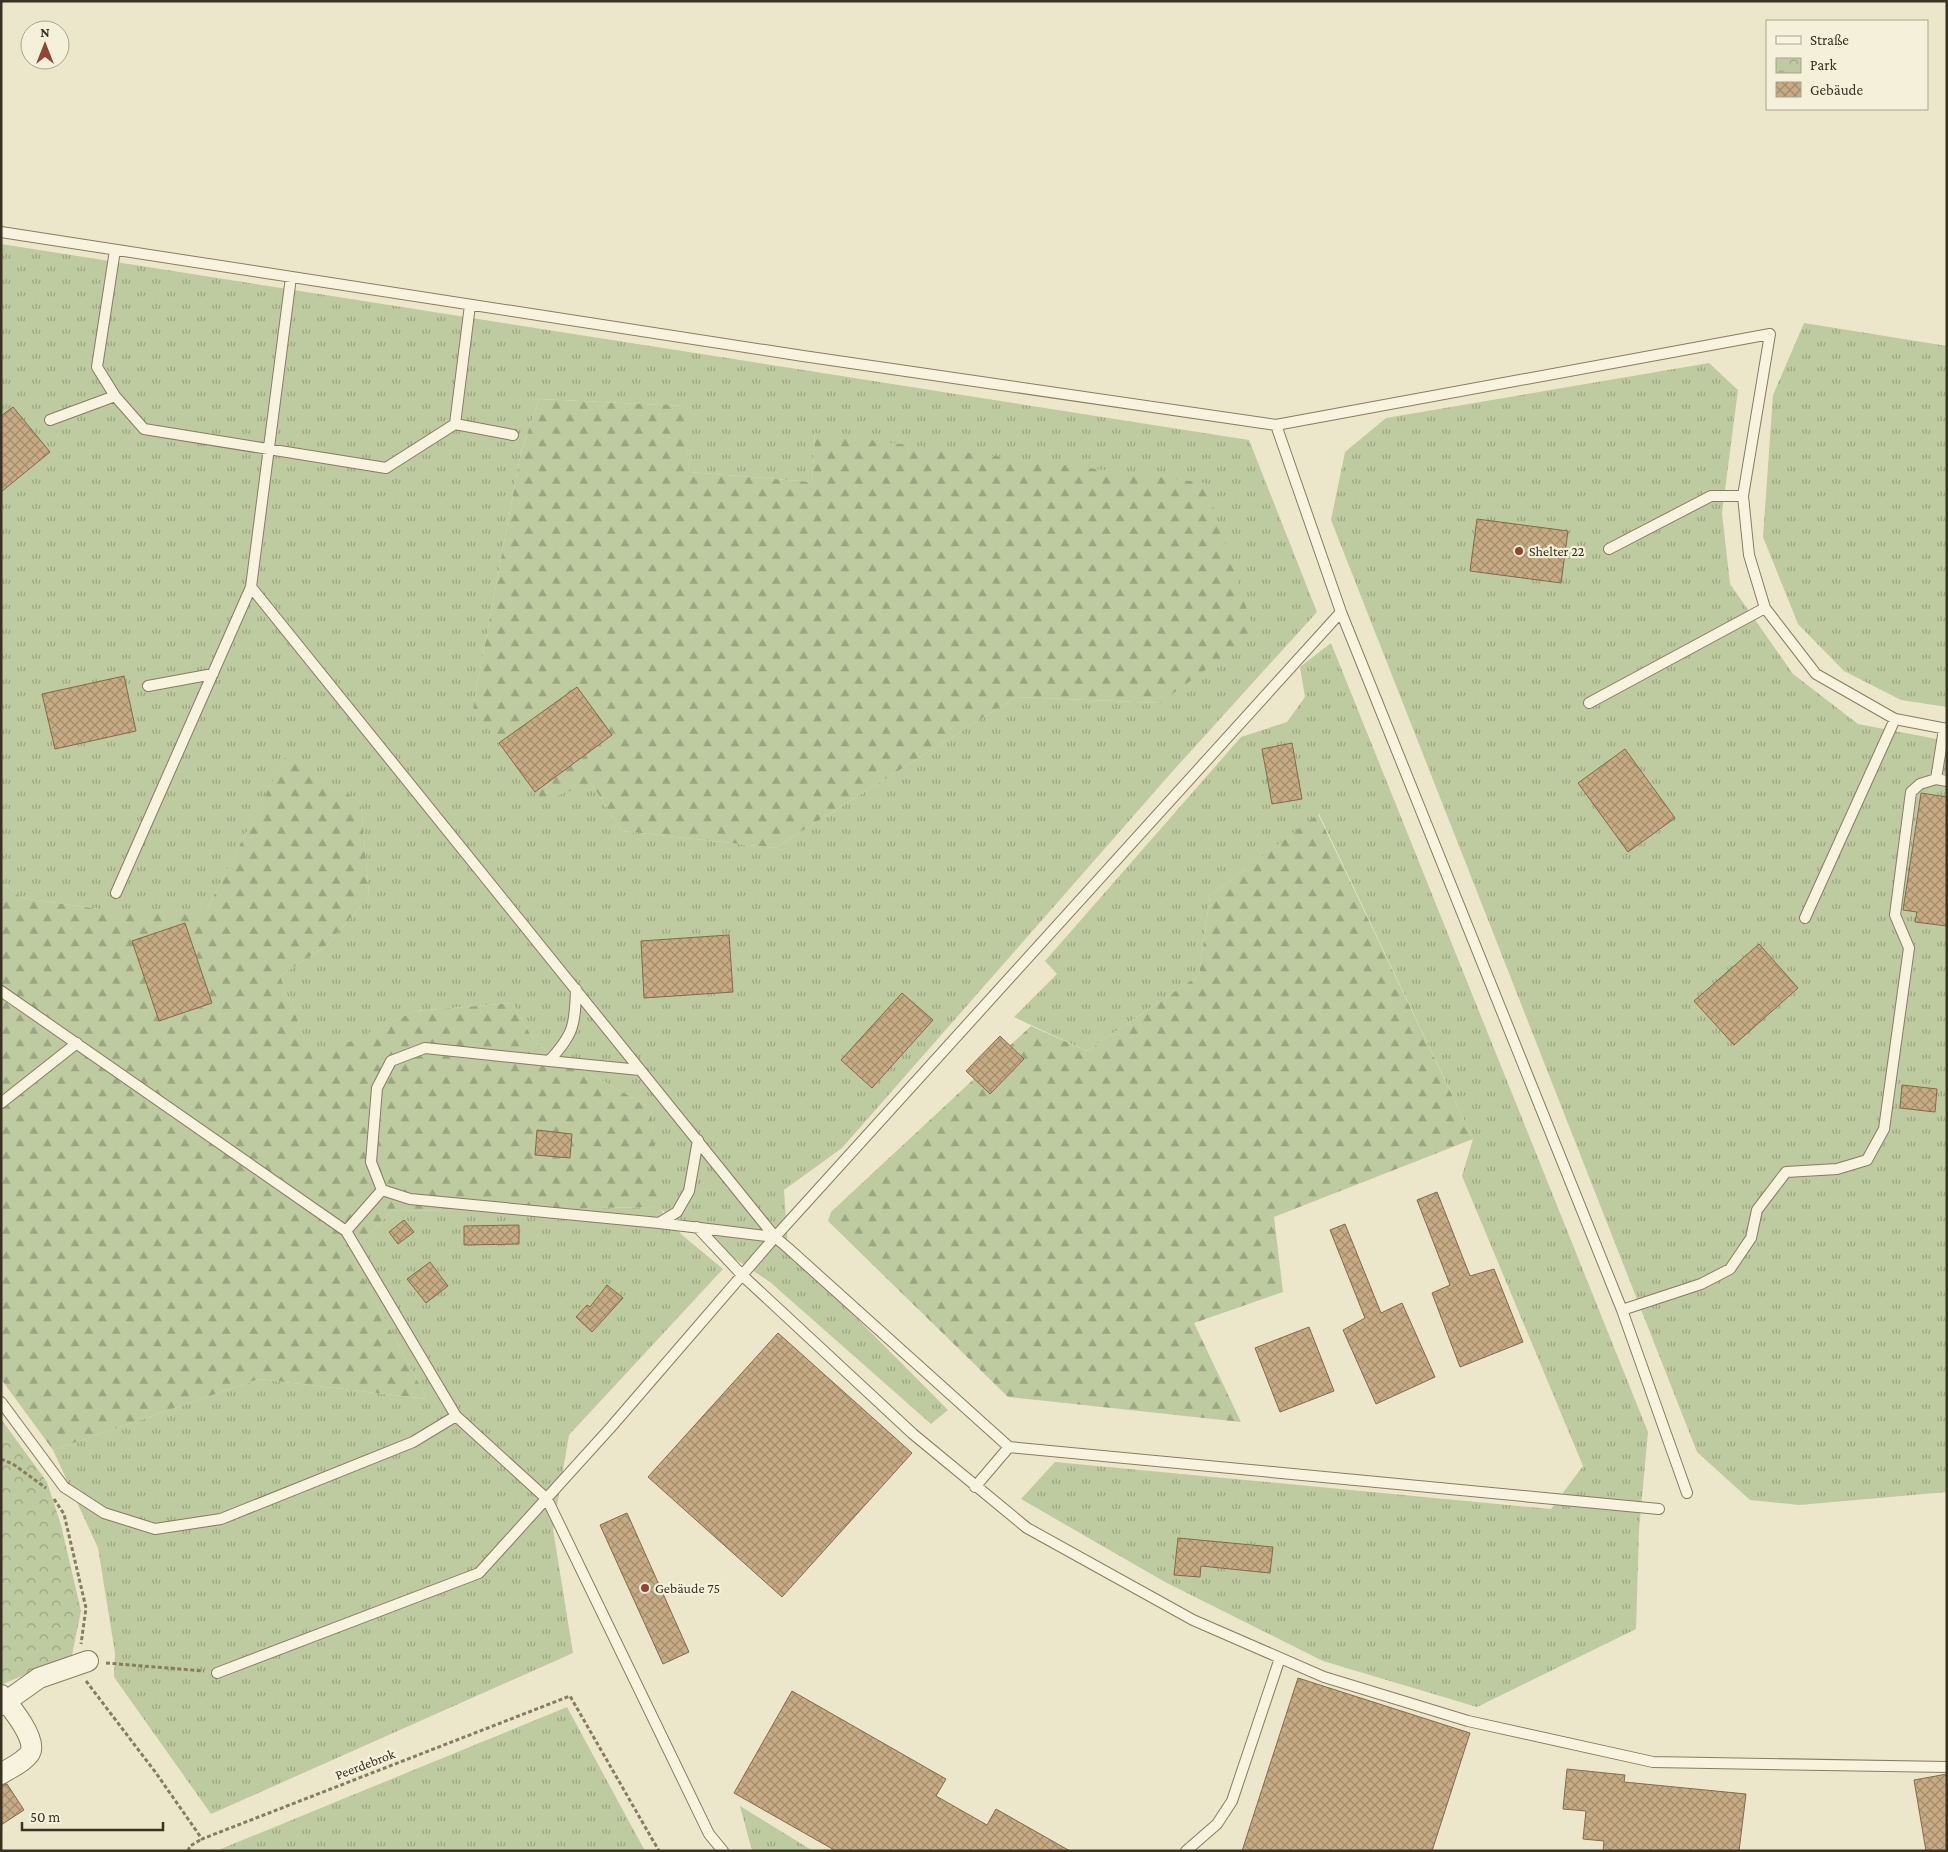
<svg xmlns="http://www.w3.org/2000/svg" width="1948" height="1852" font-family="'Crimson Pro',serif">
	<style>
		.grass { fill: url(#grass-tufts); fill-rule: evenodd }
		.forest { fill: url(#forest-firs) }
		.park { fill: url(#park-crowns) }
		.building { fill: url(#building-cross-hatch); stroke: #856a48 }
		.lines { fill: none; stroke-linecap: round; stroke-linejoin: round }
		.lane-casing { stroke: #887c60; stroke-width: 12 }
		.street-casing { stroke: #887c60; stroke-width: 22 }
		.path { stroke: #887c60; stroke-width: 3; stroke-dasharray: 4 2.5; stroke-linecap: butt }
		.lane { stroke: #f7f3de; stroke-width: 10 }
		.street { stroke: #f7f3de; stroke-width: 20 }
		.poi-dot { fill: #924435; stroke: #f4f0da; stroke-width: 2 }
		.labels { text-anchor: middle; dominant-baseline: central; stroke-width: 4.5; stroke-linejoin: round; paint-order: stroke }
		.poi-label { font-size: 14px; fill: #393122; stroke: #f4f0da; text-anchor: start }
		.street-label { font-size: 14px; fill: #393122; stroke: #f4f0da }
	</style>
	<defs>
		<pattern id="grass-tufts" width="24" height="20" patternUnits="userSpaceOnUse" patternTransform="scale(1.25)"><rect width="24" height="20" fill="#beca9f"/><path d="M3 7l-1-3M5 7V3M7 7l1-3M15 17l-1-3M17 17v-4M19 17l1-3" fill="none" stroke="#9ba581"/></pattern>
		<pattern id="forest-firs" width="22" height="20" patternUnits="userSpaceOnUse" patternTransform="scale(1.25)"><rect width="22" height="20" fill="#beca9f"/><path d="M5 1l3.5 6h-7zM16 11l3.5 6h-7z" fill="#9ba581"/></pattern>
		<pattern id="park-crowns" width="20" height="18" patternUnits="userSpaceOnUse" patternTransform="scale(1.25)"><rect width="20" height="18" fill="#beca9f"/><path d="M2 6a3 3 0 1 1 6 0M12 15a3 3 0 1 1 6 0" fill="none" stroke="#9ba581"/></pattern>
		<pattern id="building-cross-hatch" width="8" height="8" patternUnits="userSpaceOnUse" patternTransform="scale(1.25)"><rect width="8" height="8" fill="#c7ab84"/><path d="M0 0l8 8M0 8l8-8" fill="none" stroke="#a38c6c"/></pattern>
	</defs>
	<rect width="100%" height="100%" fill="#ece7cb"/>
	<path class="grass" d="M1,244L1249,440L1317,612L1171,773L842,1148L784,1190L788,1249L948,1410L931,1424L770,1282L660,1209L682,1235L723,1269L569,1435L553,1529L573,1653L211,1814L114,1677L115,1653L98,1548L53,1450L259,1379L427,1399L350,1253L392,1211L658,1207L651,1108L536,1044L512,1003L415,1011L313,1060L280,976L327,945L369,896L361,802L286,756L207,909H99L22,898L1,882ZM539,399L684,406L689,472L812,482L815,433L1160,703L1016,697L775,848L622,831L591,783L473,708L521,452Z
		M1804,323L1947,346V707L1901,700L1844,671L1798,624L1763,537L1773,395Z
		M1709,363L1738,390L1722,513L1730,584L1793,674L1858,724L1947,741V1492L1799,1505L1750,1500L1697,1452L1331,520L1345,452L1386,418Z
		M1331,643L1648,1432L1639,1530L1636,1629L1477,1707L1323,1661L1165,1582L1021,1499L1055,1462L1551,1509L1583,1466L1462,1176L1473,1139L1319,814L1210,896L1199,975L1087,1051L1014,1017L1057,974L1045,961L1241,737L1287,722L1305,697L1300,667Z
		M567,1707L645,1851H216Z
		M740,1806L813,1851H752Z"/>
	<path class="forest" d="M539,399L685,406L689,472L812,482L815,433L1205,483L1255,634L1160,703L1016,697L775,848L622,831L591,783L543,801L473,708L521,452Z
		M286,755L361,802L369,896L327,945L280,976L313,1059L415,1011L512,1003L536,1044L651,1108L659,1207L392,1211L350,1253L427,1399L259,1379L53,1450L1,1379V882L22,898L99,909H207Z
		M1318,814L1473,1139L1274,1217L1283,1292L1194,1323L1241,1422L1008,1397L828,1221L831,1212L1031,1026L1087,1051L1199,975L1210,896Z"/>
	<path class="park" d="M1,1419L47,1482L61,1525L81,1611L72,1655L3,1684L1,1681Z"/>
	<path class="building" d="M13,407L50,452L1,492V416Z
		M1477,519L1568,531L1561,583L1470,571Z
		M124,676L136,731L55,749L42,694Z
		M577,687L612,735L535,792L499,743Z
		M1292,743L1302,799L1272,804L1262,749Z
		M1625,749L1675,818L1628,852L1578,783Z
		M1921,793L1947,797V926L1915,922L1917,912L1903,910Z
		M185,923L212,1003L159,1021L132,941Z
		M729,935L733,992L644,998L641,941Z
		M1759,944L1798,988L1734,1045L1694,1001Z
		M902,993L933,1020L872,1088L841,1060Z
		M1000,1036L1024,1059L990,1094L966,1071Z
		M1902,1085L1937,1089L1935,1112L1900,1108Z
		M537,1130L572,1134L570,1158L535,1155Z
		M1437,1192L1470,1276L1494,1269L1523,1342L1460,1367L1432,1293L1450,1285L1417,1200Z
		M404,1220L414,1232L398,1244L389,1232Z
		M1345,1224L1381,1313L1402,1303L1435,1377L1376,1404L1343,1330L1365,1318L1330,1230Z
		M519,1225V1244L464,1245V1226Z
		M430,1262L448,1286L426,1303L407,1279Z
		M607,1285L623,1298L592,1332L576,1317L587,1305L590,1307Z
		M1309,1327L1334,1391L1280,1412L1255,1348Z
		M778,1333L912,1453L782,1597L648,1477Z
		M627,1513L689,1652L663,1664L600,1525Z
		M1178,1538L1273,1547L1270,1573L1201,1566L1200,1577L1174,1575Z
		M1298,1678L1470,1733L1432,1851H1242Z
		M792,1691L946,1779L936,1796L987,1825L996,1809L1070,1851H836L734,1793Z
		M1567,1769L1625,1775L1624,1782L1746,1794L1739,1851H1603L1604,1841L1583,1839L1586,1811L1563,1809Z
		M1947,1774V1851H1926L1914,1780Z
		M7,1784L24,1810L1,1825V1786Z"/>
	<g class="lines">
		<g class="lane-casing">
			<path id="lane" d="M1,232L803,356L1276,425L1770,334L1743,496L1749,555L1765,608L1816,674L1895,719L1947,729
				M115,250L97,367L115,396L144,429L386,468L455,424L470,305
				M291,277L251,587L775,1237L788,1248L1009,1447L1659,1509
				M50,420L115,396
				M455,424L513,435
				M1276,425L1341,612L1622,1310L1687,1493
				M1609,549L1711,496H1743
				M148,686L213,674
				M1589,703L1765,608
				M1944,729L1936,779L1947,781
				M116,893L251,587
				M1805,918L1895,719
				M576,989C575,1025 574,1034 549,1061L425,1048L391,1061L377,1088L371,1162L382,1190L410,1199L659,1223L677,1212L689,1191L698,1140
				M1,991L346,1231L456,1416L547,1499L709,1834L723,1851
				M549,1061L640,1070
				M1,1103L77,1043
				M659,1223L775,1237
				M697,1227L743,1276L913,1434L1027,1528L1193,1620L1324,1677L1468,1721L1653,1762L1947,1767
				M346,1231L382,1190
				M1622,1310L1701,1284L1730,1269L1751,1238L1757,1210L1786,1172L1837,1169L1867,1160L1884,1129L1909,948L1895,915L1911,792L1920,784L1936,779
				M1,1402L64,1487L104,1513L155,1529L221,1519L413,1442L456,1416
				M975,1487L1009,1447
				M217,1673L479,1573L612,1426L775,1237L1341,612
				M1186,1851L1217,1824L1232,1801L1280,1658"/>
		</g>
		<g class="street-casing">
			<path id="street" d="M1,1695C10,1706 38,1740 30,1753C24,1762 10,1768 1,1774
				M1,1705L39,1678L88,1661"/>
		</g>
		<path class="path" d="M1,1459L13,1464L46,1488
			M54,1499L64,1514L86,1608L81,1644
			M106,1663L204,1671
			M86,1681L156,1773L202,1839L570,1696L659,1851
			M188,1851L190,1846L202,1839"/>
		<use href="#lane" class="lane"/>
		<use href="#street" class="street"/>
	</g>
	<g class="poi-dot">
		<circle cx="1519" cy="551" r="5"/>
		<circle cx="645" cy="1588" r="5"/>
	</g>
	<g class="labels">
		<g class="poi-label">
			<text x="1529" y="551">Shelter 22</text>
			<text x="655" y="1588">Gebäude 75</text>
		</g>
		<g class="street-label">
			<text transform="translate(365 1764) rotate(-21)">Peerdebrok</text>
		</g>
	</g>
	<rect width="1948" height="1852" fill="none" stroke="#393122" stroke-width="5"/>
	<rect x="1766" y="20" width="162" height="90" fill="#f4f0da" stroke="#a9a490"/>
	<rect x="1776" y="36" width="25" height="8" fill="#f7f3de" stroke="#a9a490"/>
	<text x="1810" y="45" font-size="15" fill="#393122">Straße</text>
	<rect x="1776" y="58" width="25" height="15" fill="url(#park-crowns)" stroke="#a9a490"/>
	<text x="1810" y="70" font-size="15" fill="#393122">Park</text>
	<rect x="1776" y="82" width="25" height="15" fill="url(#building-cross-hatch)" stroke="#a9a490"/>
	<text x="1810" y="95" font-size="15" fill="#393122">Gebäude</text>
	<g transform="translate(45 45)"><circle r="24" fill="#f4f0da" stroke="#a9a490"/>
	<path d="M0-4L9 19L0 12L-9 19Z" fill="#924435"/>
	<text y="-8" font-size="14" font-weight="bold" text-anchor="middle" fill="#393122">N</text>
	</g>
	<path d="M22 1822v8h141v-8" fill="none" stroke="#393122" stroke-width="2.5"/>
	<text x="30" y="1822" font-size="15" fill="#393122" stroke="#f4f0da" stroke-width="4" paint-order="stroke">50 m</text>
</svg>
